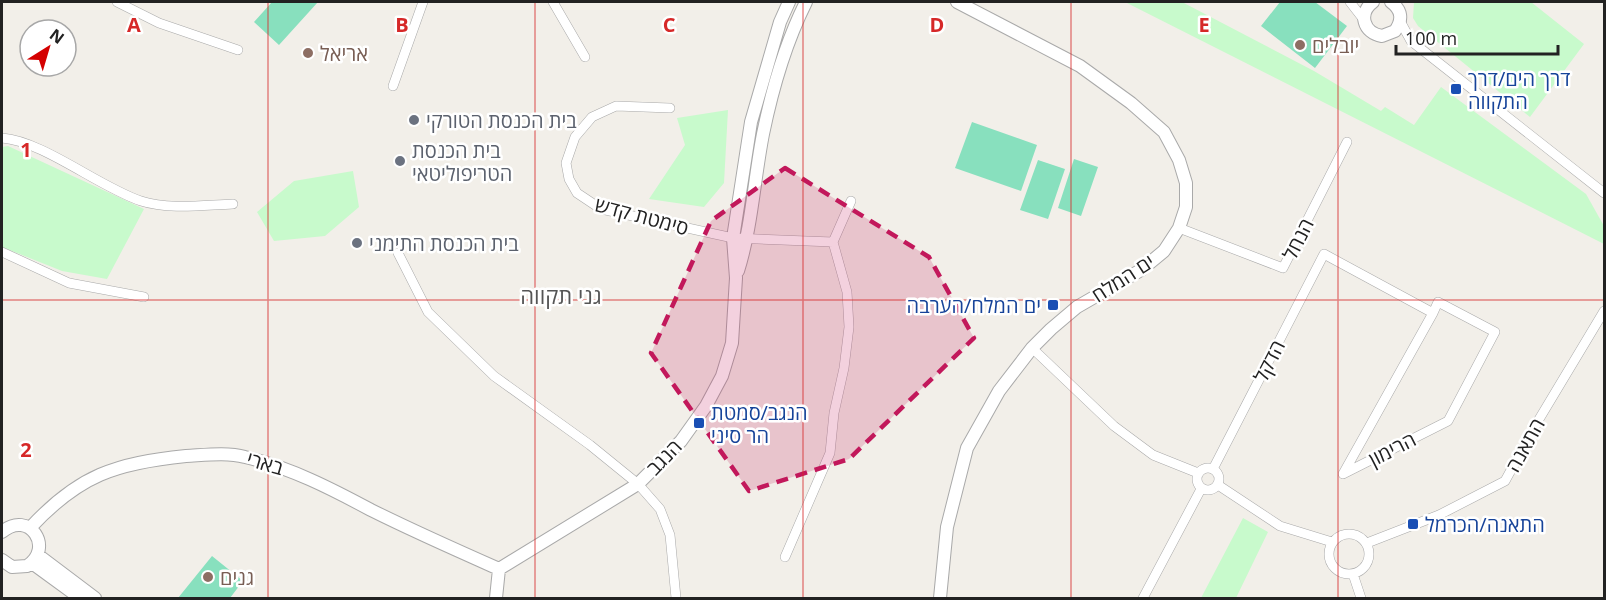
<svg xmlns="http://www.w3.org/2000/svg" width="1606" height="600" font-family="'Open Sans','Noto Sans Hebrew',sans-serif">
	<style>
		.park { fill: #c8facc }
		.pitch { fill: #88e0be }
		.lines { fill: none; stroke-linecap: round; stroke-linejoin: round }
		.minor-casing { stroke: #a9a9a9; stroke-width: 10 }
		.tertiary-casing { stroke: #a9a9a9; stroke-width: 14 }
		.minor { stroke: #fff; stroke-width: 9 }
		.tertiary { stroke: #fff; stroke-width: 12 }
		.marked { fill: #c2185b; fill-opacity: 0.2; stroke: #c2185b; stroke-width: 4.5; stroke-dasharray: 12 8; stroke-linejoin: round }
		.grid { fill: none; stroke: #d62828; stroke-width: 1.5; stroke-opacity: 0.55 }
		.education-dot { fill: #8d6e63; stroke: #fff; stroke-width: 2 }
		.transit-dot { fill: #1a4fb4; stroke: #fff; stroke-width: 2 }
		.worship-dot { fill: #6b7280; stroke: #fff; stroke-width: 2 }
		.labels { text-anchor: middle; dominant-baseline: central; stroke-width: 5; stroke-linejoin: round; paint-order: stroke }
		.education-label { font-size: 20px; fill: #785e54; stroke: #fff; text-anchor: start }
		.transit-label { font-size: 20px; fill: #164399; stroke: #fff; text-anchor: start }
		.worship-label { font-size: 20px; fill: #5b616d; stroke: #fff; text-anchor: start }
		.street-label { font-size: 20px; fill: #222; stroke: #fff }
		.quarter-label { font-size: 22px; fill: #555; stroke: #fff }
		.grid-label { font-size: 20px; text-anchor: middle; font-weight: bold; fill: #d62828; stroke: #fff; stroke-width: 5; stroke-linejoin: round; paint-order: stroke }
	</style>
	<rect width="100%" height="100%" fill="#f2efe9"/>
	<path class="park" d="M1125,2H1182L1314,71L1381,111L1385,107L1414,125L1441,87L1586,194L1604,226V244Z
		M1414,2H1531L1584,44L1530,117L1418,26L1413,18Z
		M728,110L724,183L704,207L649,199L685,145L677,118Z
		M8,146L144,209L107,279L62,271L2,247V147Z
		M353,171L359,207L325,236L274,241L257,212L294,181Z
		M1243,518L1268,532L1236,598H1201Z"/>
	<path class="pitch" d="M272,2H318L279,45L254,22Z
		M1280,2H1315L1347,26L1315,68L1261,26Z
		M972,122L1037,145L1021,191L955,168Z
		M1074,159L1098,167L1081,216L1058,208Z
		M1038,160L1065,169L1048,219L1020,210Z
		M212,556L243,581L230,598H178Z"/>
	<g class="lines">
		<g class="minor-casing">
			<path id="minor" d="M117,2L159,23L238,50
				M553,2L585,57
				M1350,2L1364,20
				M1400,21L1411,41L1604,193
				M393,86L423,2
				M670,108L616,106L592,117L575,137L566,163L569,179L577,193L601,209L733,238L833,242L851,201
				M2,138C43,141 99,187 141,201C169,210 204,205 233,204
				M1179,228L1283,268L1347,142
				M2,252L69,283L144,297
				M398,253L428,312L494,376L590,445L638,484L660,509L670,535L676,598
				M1032,348L1114,426L1153,455L1198,473
				M1197 479a11 11 0 1 1 22 0a11 11 0 1 1-22 0Z
				M1213,469L1324,254L1433,313L1438,302L1495,332L1448,421L1343,474L1433,313
				M1218,485L1280,526L1332,542
				M1329 554a20 20 0 1 1 40 0a20 20 0 1 1-40 0Z
				M1367,543L1439,515L1505,481L1538,421L1604,311
				M785,557L830,453L834,413L844,368L849,327L847,292L833,242
				M1353,574L1361,598
				M1143,598L1201,489"/>
		</g>
		<g class="tertiary-casing">
			<path id="tertiary" d="M1373,2C1358,13 1363,33 1382,36L1395,31C1403,20 1402,10 1391,2
				M738,271C752,226 754,180 763,134C772,90 786,42 806,2
				M30,528C79,475 116,463 186,456C205,455 227,452 245,457C291,468 330,488 371,510C413,531 456,550 499,569
				M2,532C29,509 55,548 27,566L12,567L2,560
				M38,555L95,598
				M32,563L80,598
				M499,569L638,484L681,441L706,406L722,376L732,343L736,278L733,238L751,122L780,22L789,2
				M496,598L499,569
				M940,598L947,527L967,448L999,391L1032,348L1051,329L1077,307L1141,270L1164,251L1179,228L1186,207V183L1179,160L1164,132L1131,103L1080,66L957,2"/>
		</g>
		<use href="#minor" class="minor"/>
		<use href="#tertiary" class="tertiary"/>
	</g>
	<path class="marked" d="M785,168L929,257L974,338L849,459L749,491L651,353L711,221Z"/>
	<path class="grid" d="M268,2V598M535,2V598M803,2V598M1071,2V598M1338,2V598M2,300H1604"/>
	<g class="education-dot">
		<circle cx="1300" cy="45" r="6"/>
		<circle cx="308" cy="53" r="6"/>
		<circle cx="208" cy="577" r="6"/>
	</g>
	<g class="transit-dot">
		<rect x="1450" y="83" width="12" height="12" rx="3"/>
		<rect x="1047" y="299" width="12" height="12" rx="3"/>
		<rect x="693" y="417" width="12" height="12" rx="3"/>
		<rect x="1407" y="518" width="12" height="12" rx="3"/>
	</g>
	<g class="worship-dot">
		<circle cx="414" cy="120" r="6"/>
		<circle cx="400" cy="161" r="6"/>
		<circle cx="357" cy="243" r="6"/>
	</g>
	<g class="labels">
		<g class="education-label">
			<text x="1312" y="45">יובלים</text>
			<text x="320" y="53">אריאל</text>
			<text x="220" y="577">גנים</text>
		</g>
		<g class="transit-label">
			<text x="1468" y="78">דרך הים/דרך<tspan x="1468" dy="23">התקווה</tspan></text>
			<text x="1041" y="305" text-anchor="end">ים המלח/הערבה</text>
			<text x="711" y="412">הנגב/סמטת<tspan x="711" dy="23">הר סיני</tspan></text>
			<text x="1425" y="524">התאנה/הכרמל</text>
		</g>
		<g class="worship-label">
			<text x="426" y="120">בית הכנסת הטורקי</text>
			<text x="412" y="150">בית הכנסת<tspan x="412" dy="23">הטריפוליטאי</tspan></text>
			<text x="369" y="243">בית הכנסת התימני</text>
		</g>
		<g class="street-label">
			<text transform="translate(642 216) rotate(15)">סימטת קדש</text>
			<text transform="translate(1298 239) rotate(-63)">הנחל</text>
			<text transform="translate(1123 278) rotate(-33)">ים המלח</text>
			<text transform="translate(1269 361) rotate(-63)">הדקל</text>
			<text transform="translate(1525 445) rotate(-61)">התאנה</text>
			<text transform="translate(1392 449) rotate(-27)">הרימון</text>
			<text transform="translate(664 457) rotate(-46)">הנגב</text>
			<text transform="translate(265 463) rotate(16)">בארי</text>
		</g>
		<g class="quarter-label">
			<text x="561" y="295">גני תקווה</text>
		</g>
	</g>
	<g class="grid-label">
		<text x="134" y="32">A</text>
		<text x="402" y="32">B</text>
		<text x="669" y="32">C</text>
		<text x="937" y="32">D</text>
		<text x="1204" y="32">E</text>
		<text x="26" y="157">1</text>
		<text x="26" y="457">2</text>
	</g>
	<rect width="1606" height="600" fill="none" stroke="#222222" stroke-width="6"/>
	<g transform="translate(48 48) rotate(37)"><circle r="28" fill="#ffffff" stroke="#a7a7a7" stroke-width="1.5"/>
	<path d="M0-4.5L10 22L0 15L-10 22Z" fill="#d40000"/>
	<text y="-9" font-size="16" font-weight="bold" text-anchor="middle" fill="#222222">N</text>
	</g>
	<path d="M1396 45v9h162v-9" fill="none" stroke="#222222" stroke-width="3"/>
	<text x="1405" y="45" font-size="18" fill="#222222" stroke="#ffffff" stroke-width="4.5" paint-order="stroke">100 m</text>
</svg>
